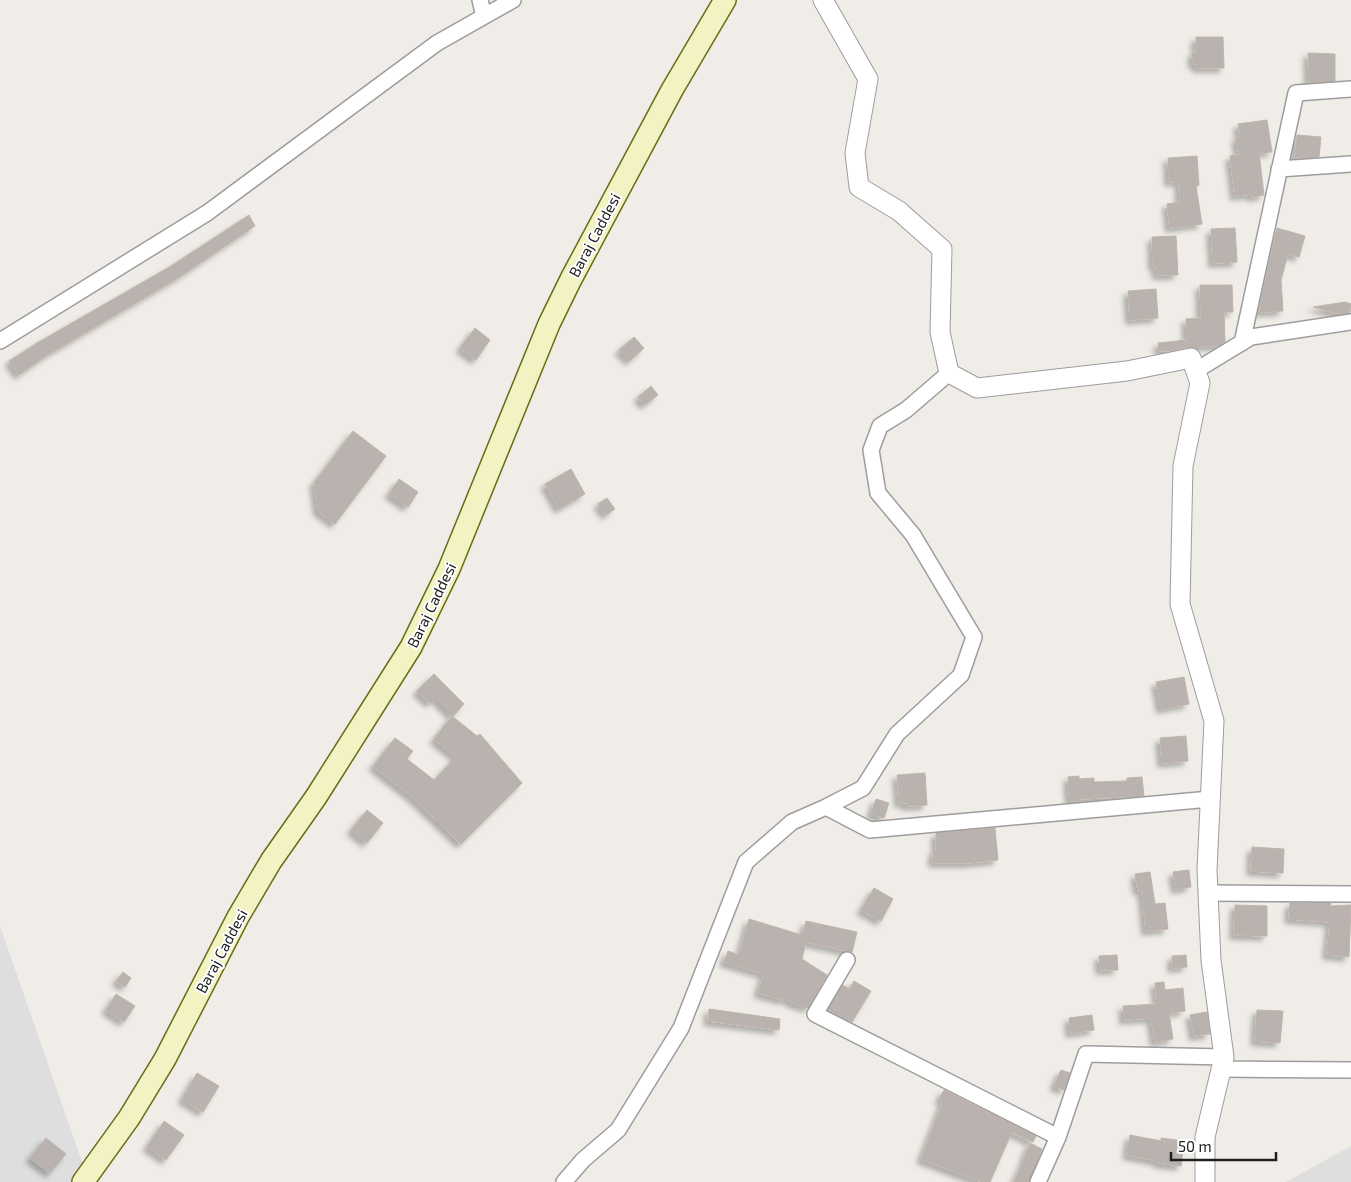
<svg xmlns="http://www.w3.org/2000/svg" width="1351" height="1182" font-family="'Exo 2',sans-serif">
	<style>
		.residential { fill: #dedede }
		.building { fill: #b9b2ae; stroke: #c0b4ac; filter: url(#shadow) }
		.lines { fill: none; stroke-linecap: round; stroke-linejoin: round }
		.minor-casing { stroke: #9d9d9d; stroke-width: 18 }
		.tertiary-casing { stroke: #9d9d9d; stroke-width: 21 }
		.secondary-casing { stroke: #686c13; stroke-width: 24 }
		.minor { stroke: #fff; stroke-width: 15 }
		.tertiary { stroke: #fff; stroke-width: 19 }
		.secondary { stroke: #f2f2c3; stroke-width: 21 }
		.labels { text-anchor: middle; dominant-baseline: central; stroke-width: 4; stroke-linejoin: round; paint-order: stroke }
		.street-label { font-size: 15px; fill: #202020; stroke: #fff }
	</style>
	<defs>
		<filter id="shadow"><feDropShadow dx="-4.5" dy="4.5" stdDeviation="2.5" flood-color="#0004"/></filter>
	</defs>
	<rect width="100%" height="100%" fill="#f0ede8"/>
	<path class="residential" d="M0,926L89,1182H0Z
		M1351,1146V1182H1286Z"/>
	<path class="building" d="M1196,37H1223L1224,68H1197L1196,64H1193L1192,53H1196Z
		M1308,53L1335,54V81L1309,83Z
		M1267,120L1272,152L1259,153L1264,195L1252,197V194L1235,196L1230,156L1239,155L1236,138L1240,137L1238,124Z
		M1297,135L1321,137L1319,157L1295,158Z
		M1197,156L1199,185L1196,186L1202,224L1170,228L1167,204L1180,202L1179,181L1169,182L1168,158Z
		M249,215L255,226L178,278L46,356L19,375L9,361L37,343L171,266Z
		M1235,228L1237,262L1213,263L1211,229Z
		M1277,228L1305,236L1299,257L1288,254L1281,280L1283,311L1260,312V305Z
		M1176,236L1178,275H1157L1156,266H1153L1152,237Z
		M1200,285H1232L1233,312H1224L1225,342L1219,346H1200V350L1189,347L1167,351H1159L1158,343L1187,340L1186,319L1201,318Z
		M1156,289L1158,318L1130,320L1128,291Z
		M1345,302L1351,304L1350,313L1341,314L1313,307Z
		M475,328L490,340L476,360L460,348Z
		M634,337L644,348L630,361L619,350Z
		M651,386L658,395L645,405L638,397Z
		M353,431L386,456L335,524L318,511L314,483Z
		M571,469L585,494L559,509L545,484Z
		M399,479L418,492L408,507L389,494Z
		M607,498L615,509L606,515L598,504Z
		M434,674L464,704L453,716L435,698L430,703L417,691Z
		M1184,677L1189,704L1161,709L1156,682Z
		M452,716L477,736L480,734L522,783L461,844L412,797L373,766L395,738L413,751L407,759L434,780L456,757L434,739Z
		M1186,736L1188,761L1162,763L1160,738Z
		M925,773L927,805L907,806V803H899L897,775Z
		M1079,776V779L1094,778V782L1127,781V778L1142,777L1144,796L1080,799V801L1070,802L1068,777Z
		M876,799L889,803L884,818L871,814Z
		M367,810L383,823L367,843L351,830Z
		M995,828L998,860L968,863H933V852L936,851V833Z
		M1252,847L1284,849L1283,873L1251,871Z
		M1189,870L1191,887L1176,889L1173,872Z
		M1150,872L1155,904L1165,903L1168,929L1146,931L1142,890L1138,891L1135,874Z
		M874,888L893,899L881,921L861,910Z
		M1290,903H1331L1330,906L1351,905L1349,957L1327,955L1330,922L1289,919Z
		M1235,905L1267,906V936L1234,935Z
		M749,919L802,935L806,921L857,932L852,952L806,942L802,959L827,975L808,1008L793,1003L783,997V1000L758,993L764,974L724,962L728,951L739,955Z
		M1117,955L1118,970H1100L1099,956Z
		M1186,955L1187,967L1172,968V956Z
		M123,972L131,978L125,987L116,981Z
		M854,981L871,991L852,1022L828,1010L843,985L849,989Z
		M1164,982L1165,990L1183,988L1185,1011L1169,1013L1173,1039L1155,1042L1151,1018L1124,1020L1123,1006L1157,1004L1155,983Z
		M116,994L135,1006L124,1022L106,1010Z
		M709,1009L780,1019L779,1030L708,1021Z
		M1257,1010L1283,1011L1280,1043L1255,1041Z
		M1207,1012L1210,1034L1194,1036L1190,1015Z
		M1092,1015L1094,1030L1070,1033L1069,1018Z
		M1061,1070L1070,1073L1064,1090L1054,1086Z
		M197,1073L219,1086L203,1112L182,1099Z
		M944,1090L1036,1136L1033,1142L1012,1132L990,1182H982L921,1159L943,1101L939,1099Z
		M164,1121L184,1135L166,1160L147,1147Z
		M1130,1135L1161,1141V1138L1184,1141L1181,1166L1158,1163V1161L1127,1155Z
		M46,1138L66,1154L50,1173L30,1158Z
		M1030,1143L1042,1149L1029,1182H1014L1025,1158H1024Z"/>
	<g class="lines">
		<g class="minor-casing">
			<path id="minor" d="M480,0L484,16
				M1279,169L1351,164
				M0,341L207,213L437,43L513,0
				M1242,343L1296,93L1351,89
				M1195,371L1251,337L1351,322
				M826,807L870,830L1210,799
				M1208,893L1351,894
				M847,960L815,1014L1058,1137
				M1221,1069L1351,1070
				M564,1182L583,1160L618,1130L681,1028L746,862L792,822L826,807L863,788L897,734L961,675L974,637L913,535L878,493L871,450L880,426L906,410L949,373
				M1038,1182L1058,1137L1086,1054L1224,1057"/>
		</g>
		<g class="tertiary-casing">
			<path id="tertiary" d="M823,0L868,79L855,153L859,187L899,211L942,249L940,332L949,373L977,388L1127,371L1191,358L1200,383L1183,466L1180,604L1214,721L1207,870L1211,960L1224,1057L1205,1137V1182"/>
		</g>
		<g class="secondary-casing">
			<path id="secondary" d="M83,1182L129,1118L165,1059L238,917L271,861L316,797L411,647L449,569L549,324L571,279L672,90L725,0"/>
		</g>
		<use href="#minor" class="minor"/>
		<use href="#tertiary" class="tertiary"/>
		<use href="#secondary" class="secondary"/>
	</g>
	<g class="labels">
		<g class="street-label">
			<text transform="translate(594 235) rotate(-62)">Baraj Caddesi</text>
			<text transform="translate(431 605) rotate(-64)">Baraj Caddesi</text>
			<text transform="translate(221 951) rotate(-62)">Baraj Caddesi</text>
		</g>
	</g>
	<path d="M1171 1152v8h105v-8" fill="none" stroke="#202020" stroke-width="2.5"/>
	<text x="1178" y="1152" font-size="15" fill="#202020" stroke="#ffffff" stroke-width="4" paint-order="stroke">50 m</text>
</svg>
